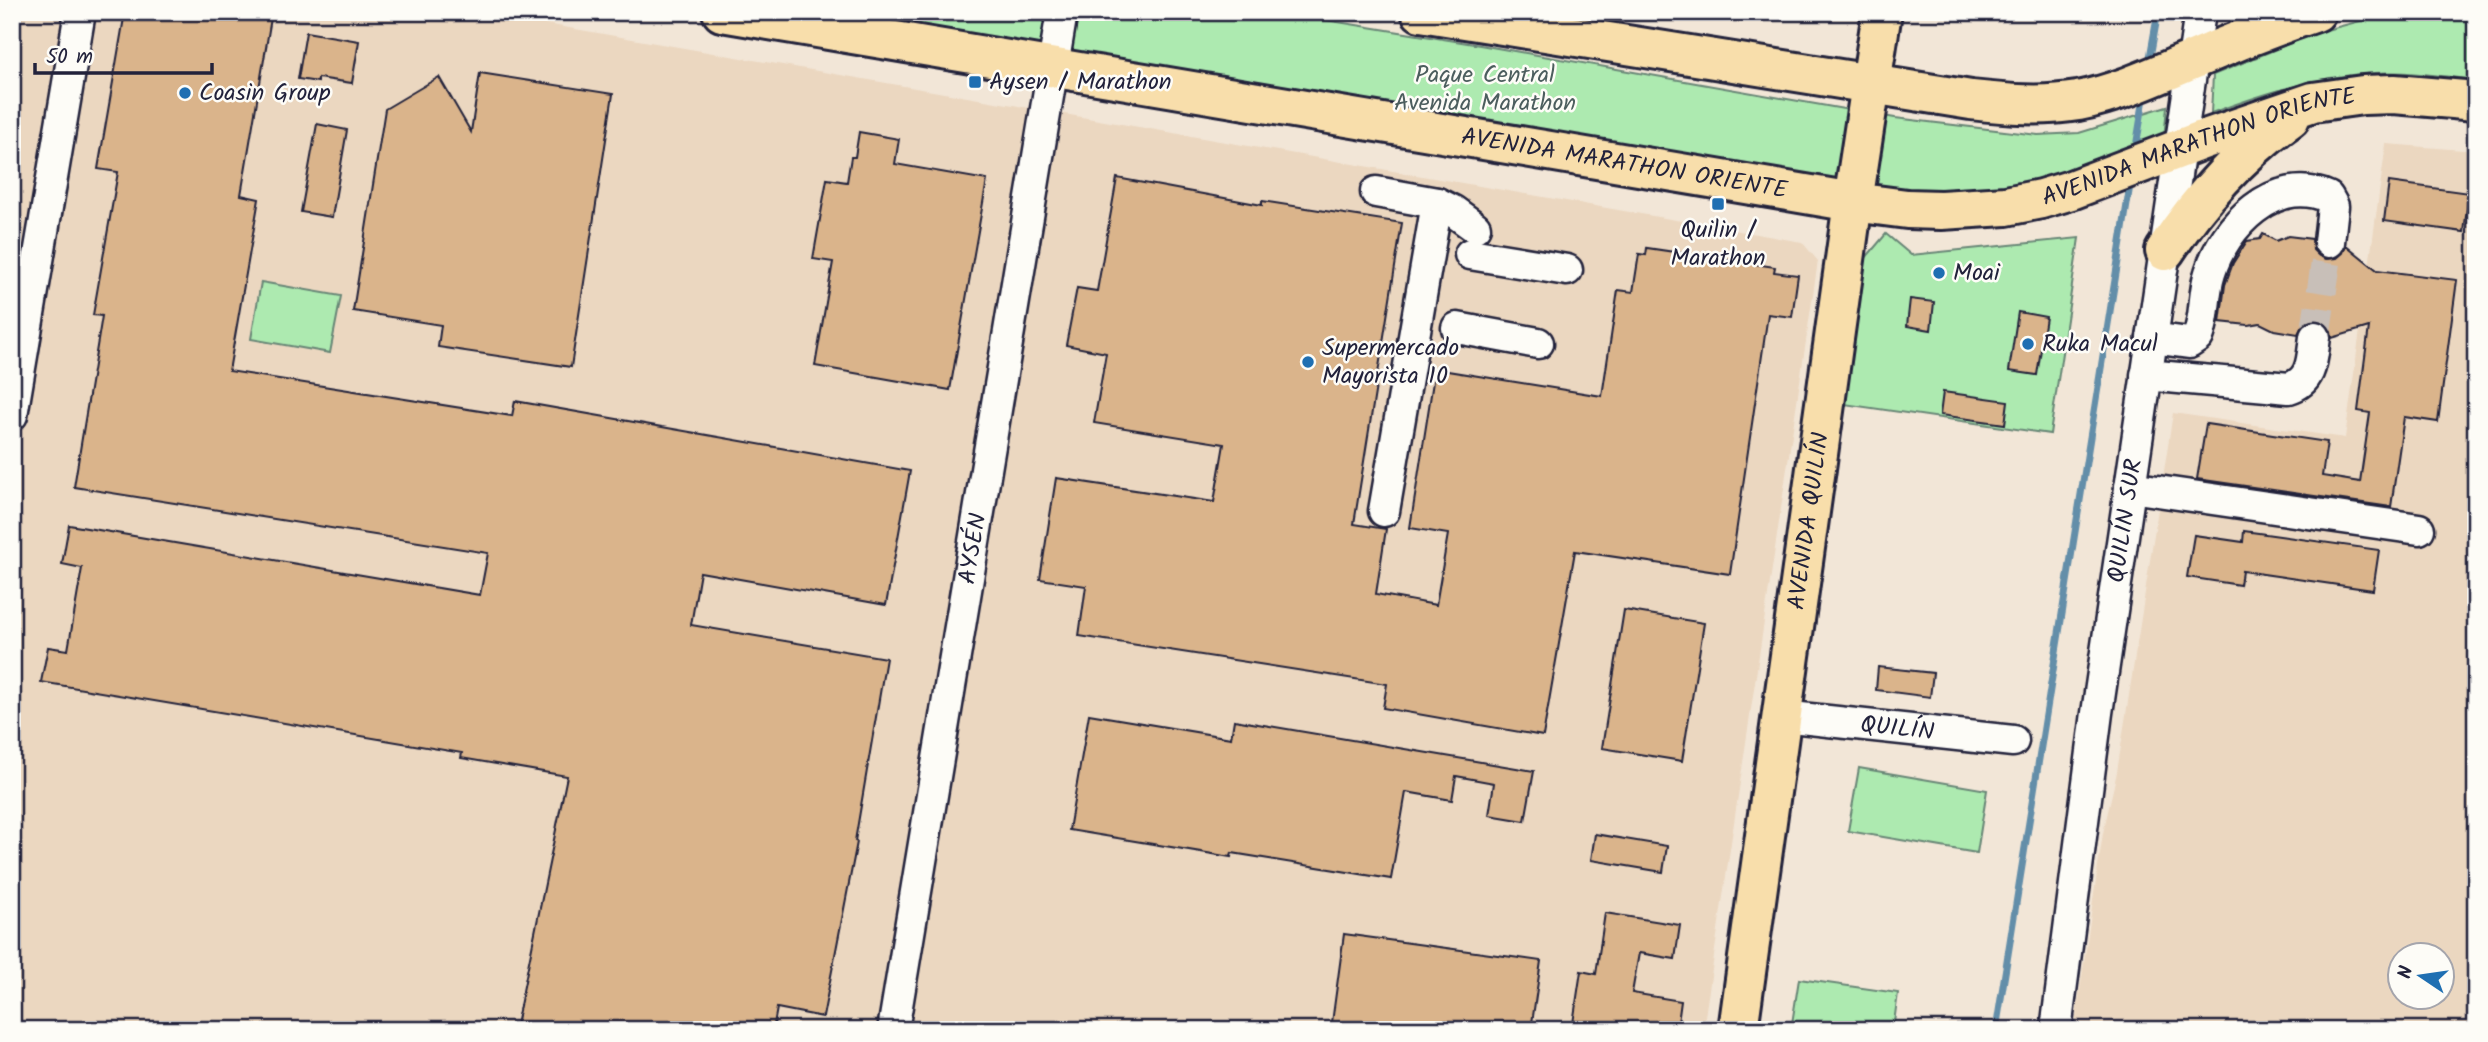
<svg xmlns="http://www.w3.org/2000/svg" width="2488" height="1042" font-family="Kalam,sans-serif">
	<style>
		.built { fill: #ebd7c0; fill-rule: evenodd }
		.green { fill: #adeab0; stroke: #688676; stroke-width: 2 }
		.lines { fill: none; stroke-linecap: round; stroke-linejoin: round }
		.stream { stroke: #648ea9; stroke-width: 7 }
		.building { fill: #dab48b; stroke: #22223b; stroke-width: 2 }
		.minor-tunnel { stroke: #c8bfb8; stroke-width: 30; stroke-dasharray: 30 15; stroke-linecap: butt }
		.minor-casing { stroke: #22223b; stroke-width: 35 }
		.major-casing { stroke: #22223b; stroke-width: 44 }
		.minor { stroke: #fdfcf7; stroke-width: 30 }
		.major { stroke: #f8deab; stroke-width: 38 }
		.poi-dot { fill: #1f6fb2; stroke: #fdfcf7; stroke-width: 2.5 }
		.labels { text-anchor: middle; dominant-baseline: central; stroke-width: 5; stroke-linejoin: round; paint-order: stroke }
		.park-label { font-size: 24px; fill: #4c5e5e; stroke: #fdfcf7 }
		.poi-label { font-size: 24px; fill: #22223b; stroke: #fdfcf7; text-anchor: start }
		.street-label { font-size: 24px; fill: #22223b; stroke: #fdfcf7 }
	</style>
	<rect width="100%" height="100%" fill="#f2e6d7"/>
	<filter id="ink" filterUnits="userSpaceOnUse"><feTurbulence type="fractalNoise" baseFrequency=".0143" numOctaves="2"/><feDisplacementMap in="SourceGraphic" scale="14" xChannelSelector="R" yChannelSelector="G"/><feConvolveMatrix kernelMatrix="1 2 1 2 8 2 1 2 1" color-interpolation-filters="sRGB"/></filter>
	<g filter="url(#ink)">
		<path class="built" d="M12,12H477L1802,242L1818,261L1703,1030H12Z
			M2386,144L2476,151V1030H2074L2103,833L2117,772L2173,413L2345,438ZM2400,954H2442V996H2400Z"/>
		<path class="green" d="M783,12H1276L1480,45L1895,118L2038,135L2079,133L2167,106L2164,139L2077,177L1944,201Z
			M2406,12H2476V80C2443,76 2407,71 2373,73C2318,76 2263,94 2211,113L2213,75L2315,33L2364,20Z
			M1886,234L1911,255L2079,238L2050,434L1844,404L1864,260Z
			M261,282L341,296L330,353L251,339Z
			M1859,768L1987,790L1977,853L1848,831Z
			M1799,979L1898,993L1893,1030H1791Z"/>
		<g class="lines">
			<path class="stream" d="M2149,63L2158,12
				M2135,153L2145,92
				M1996,1030L2131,179"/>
		</g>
		<path class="building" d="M125,12H235L271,18L241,195L259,199L229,371L512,416L515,401L910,471L886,605L700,572L691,625L886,658L855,841L857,842L823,1017L777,1008L773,1030H515L567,776L461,758L462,753L41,682L48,647L68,650L82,568L62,564L69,525L480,595L488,553L74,487L102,316L93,315L118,172L98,169Z
			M306,32L359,41L352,83L318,78V82L298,79Z
			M480,73L613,94L571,367L438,347L441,325L353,311L385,109L439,77L471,132Z
			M317,124L347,130L332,217L301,212Z
			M859,132L899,139L895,164L987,180L950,390L815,366L833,262L813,259L827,179L847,182L851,157H855Z
			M1117,178L1262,205V201L1402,223L1354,524L1386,529L1376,594L1436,605L1448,534L1410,528L1435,369L1602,396L1618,290L1633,292L1639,254L1646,255L1647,248L1775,267L1774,272L1798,275L1792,317L1768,314L1730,574L1575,551L1543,736L1383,708L1387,684L1079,636L1086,586L1040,579L1056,478L1214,502L1224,444L1094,423L1106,353L1066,345L1077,288L1097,291Z
			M2389,182L2469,193L2464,232L2384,221Z
			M2263,234L2276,241L2288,236L2312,239L2313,250L2319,256L2326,259L2337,258L2343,253L2346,245L2377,270L2457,280L2438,422L2404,417L2391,507L2197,479L2206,424L2327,442L2322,476L2360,482L2370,413L2358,411L2369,327L2332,338L2331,331L2326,324L2318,320L2308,321L2302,326L2298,334L2274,330L2260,323L2248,325L2220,322L2225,285L2233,263L2247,241L2260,239Z
			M1910,299L1934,302L1931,330L1907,326Z
			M2018,312L2046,317L2037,375L2009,371Z
			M1943,392L2008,401L2005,424L1940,415Z
			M2244,531L2379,550L2373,590L2242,571L2240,585L2187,577L2194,535L2243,542Z
			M1624,610L1704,623L1682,761L1602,748Z
			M1878,667L1933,673L1930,697L1876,690Z
			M1089,714L1231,738L1234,720L1534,771L1525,821L1489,815L1494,783L1456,776L1452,800L1406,792L1391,879L1232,853L1231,857L1069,830Z
			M1595,834L1667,846L1663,872L1591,860Z
			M1605,913L1680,925L1675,959L1639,953L1632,993L1681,1001L1677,1030H1572L1581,971L1596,974Z
			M1344,934L1541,961L1531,1030H1331Z"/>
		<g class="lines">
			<path class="minor-tunnel" d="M2315,337L2329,242"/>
			<g class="minor-casing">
				<g id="minor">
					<path d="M1376,192L1437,203L1453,211L1475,227"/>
					<path d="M1470,254L1567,270"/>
					<path d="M1457,328L1538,343"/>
					<path d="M2152,338L2189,343L2198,337C2206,317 2203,293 2210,273C2224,226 2275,174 2328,197L2333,206L2329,242"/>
					<path d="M2146,375L2289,388C2313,381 2312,358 2315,337"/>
					<path d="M12,415L80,12"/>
					<path d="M2130,487L2419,529"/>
					<path d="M1384,511L1437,203"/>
					<path id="s1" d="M1782,716L2013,741"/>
					<path id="s2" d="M893,1030L1062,12"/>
					<path id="s3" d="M2056,1030L2097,713L2200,12"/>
				</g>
			</g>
			<g class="major-casing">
				<g id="major">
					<path id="s4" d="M722,12L1853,202L1907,209L1941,210L2006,206L2041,199L2071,190L2205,139L2313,102L2363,95L2394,94L2476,101"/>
					<path d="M1421,12L1971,100C2007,104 2042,107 2078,101C2119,93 2157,75 2195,59C2234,42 2275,26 2316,12"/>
					<path d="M2165,251C2199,200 2239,154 2290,118"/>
					<path id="s5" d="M1738,1030L1853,202L1882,12"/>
				</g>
			</g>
			<use href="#minor" class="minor"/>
			<use href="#major" class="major"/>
		</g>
	</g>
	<g class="poi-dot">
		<rect x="968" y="75" width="14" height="14" rx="3.5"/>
		<circle cx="185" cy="93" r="7"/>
		<rect x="1711" y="197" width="14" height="14" rx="3.5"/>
		<circle cx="1939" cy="273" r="7"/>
		<circle cx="2028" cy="344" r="7"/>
		<circle cx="1308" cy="362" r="7"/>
	</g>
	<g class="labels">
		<g class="park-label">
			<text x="1485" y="75">Paque Central<tspan x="1485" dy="28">Avenida Marathon</tspan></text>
		</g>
		<g class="poi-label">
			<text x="989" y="82">Aysen / Marathon</text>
			<text x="199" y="93">Coasin Group</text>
			<text x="1718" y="230" text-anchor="middle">Quilin /<tspan x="1718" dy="28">Marathon</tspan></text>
			<text x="1953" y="273">Moai</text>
			<text x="2042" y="344">Ruka Macul</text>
			<text x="1322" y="348">Supermercado<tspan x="1322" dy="28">Mayorista 10</tspan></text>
		</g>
		<g class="street-label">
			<text stroke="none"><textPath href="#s4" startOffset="1503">AVENIDA MARATHON ORIENTE</textPath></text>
			<text stroke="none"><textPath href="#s4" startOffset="915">AVENIDA MARATHON ORIENTE</textPath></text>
			<text stroke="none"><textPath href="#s5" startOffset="514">AVENIDA QUILÍN</textPath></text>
			<text stroke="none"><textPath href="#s3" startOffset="514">QUILÍN SUR</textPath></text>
			<text stroke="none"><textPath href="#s2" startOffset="488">AYSÉN</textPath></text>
			<text stroke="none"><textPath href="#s1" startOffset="116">QUILÍN</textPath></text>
		</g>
	</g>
	<rect width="2488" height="1042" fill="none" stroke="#fdfcf7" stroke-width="42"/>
	<rect x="21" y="21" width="2446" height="1000" fill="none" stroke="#22223b" stroke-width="2.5" filter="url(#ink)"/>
	<g transform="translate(2421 976) rotate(283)"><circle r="33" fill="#fdfcf7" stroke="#a5a5ac" stroke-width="2"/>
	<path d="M0-5L12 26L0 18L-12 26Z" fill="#1f6fb2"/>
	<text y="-10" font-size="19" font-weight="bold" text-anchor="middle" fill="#22223b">N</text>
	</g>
	<path d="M35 63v10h177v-10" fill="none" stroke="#22223b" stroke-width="3.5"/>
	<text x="46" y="63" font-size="21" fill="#22223b" stroke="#fdfcf7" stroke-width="5" paint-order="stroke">50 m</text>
</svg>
